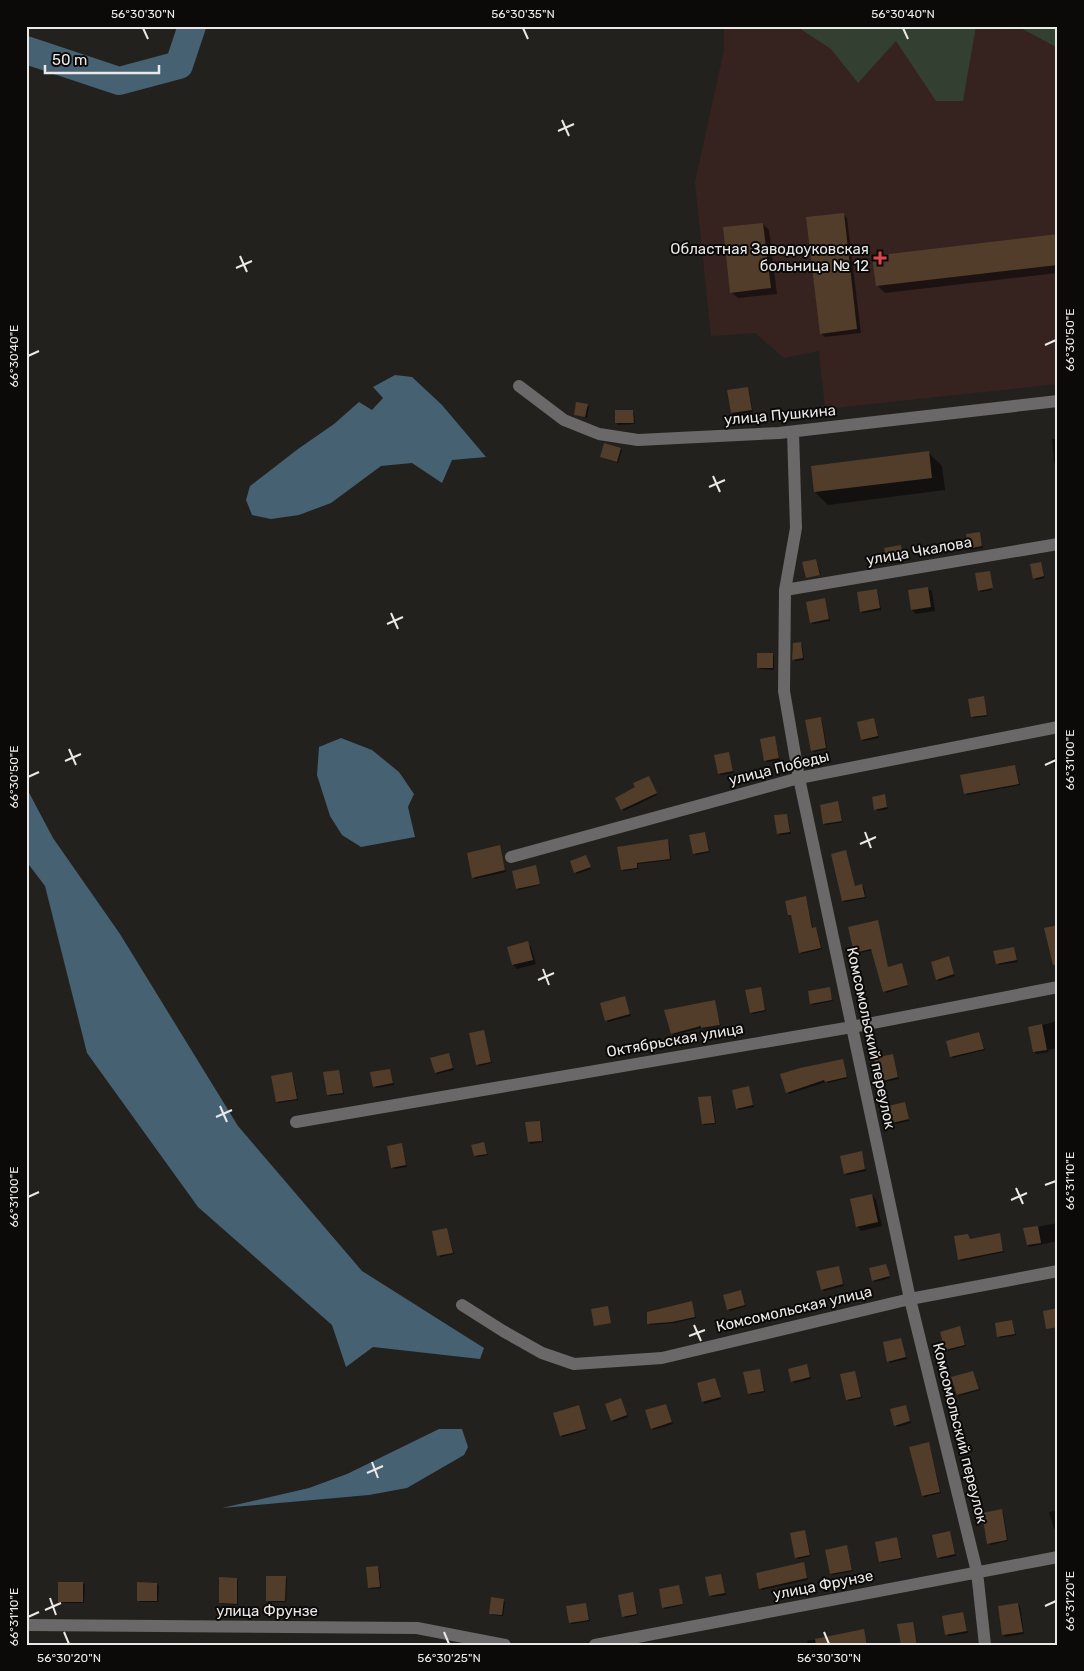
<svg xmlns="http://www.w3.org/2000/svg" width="1084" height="1671" font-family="Rubik,sans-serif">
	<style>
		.medical { fill: #362320 }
		.green { fill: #333f31 }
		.water { fill: #456172 }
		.shadow { fill: #0007 }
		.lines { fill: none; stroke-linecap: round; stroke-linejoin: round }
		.river { stroke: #456172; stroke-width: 28 }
		.building { fill: #513d29 }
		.minor { stroke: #6a6868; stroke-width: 12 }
		.ticks { fill: none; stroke: #ebe9e8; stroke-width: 2 }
		.health-dot { fill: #e0444e; stroke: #0b0a09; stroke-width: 2 }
		.labels { text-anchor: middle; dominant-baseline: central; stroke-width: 4; stroke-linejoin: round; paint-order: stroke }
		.poi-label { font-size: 15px; fill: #ebe9e8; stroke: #0b0a09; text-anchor: end }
		.street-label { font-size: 15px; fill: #ebe9e8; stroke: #0b0a09 }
		.neatline { fill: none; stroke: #ebe9e8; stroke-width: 2 }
		.ticks-label { font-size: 12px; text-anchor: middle; fill: #ebe9e8 }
	</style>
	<rect width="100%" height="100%" fill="#23211e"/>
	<path class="medical" d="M724,26H911L1058,31V384L825,409L819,351L784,358L755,333L711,336L695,182L724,50Z"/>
	<path class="green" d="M796,26H976L963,101H936L896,41L858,83L831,49Z
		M1017,26H1058V48Z"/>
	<path class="water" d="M395,375L412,377L442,405L486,457L452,460L442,483L412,463L381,466L331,503L299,515L271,519L252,515L246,500L250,486L298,449L334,424L359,402L372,410L383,398L373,387Z
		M341,738L372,750L399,772L414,794L408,807L415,837L361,847L342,835L330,816L317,775L319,747Z
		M26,787L53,838L120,934L238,1126L362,1271L484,1348L480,1359L373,1347L346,1367L332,1325L198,1207L87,1053L45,886L26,861Z
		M439,1429H462L468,1447L464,1455L407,1488L369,1495L222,1508L309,1488L347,1474Z"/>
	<path class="shadow" d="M843,214L847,218L861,333L825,337L821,333Z
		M763,224L769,230L777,294L738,298L731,292Z
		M1058,236V273L885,293L877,285Z
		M748,388L749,390L753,412L734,415L732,413Z
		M587,406L589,407L587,418L575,414Z
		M633,411L634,413L635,424L618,425L617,423Z
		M1052,439H1058V464L1054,463Z
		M621,449L622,450L618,463L601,457Z
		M929,453L942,466L945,490L828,505L815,492Z
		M980,534L983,548L971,550L969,548Z
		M900,547L904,562L890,564L888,563Z
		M816,560L821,574L807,577Z
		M1040,563L1045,578L1036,580L1034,578Z
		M989,572L992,590L981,592L979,590Z
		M928,588L932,592L935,611L916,614L912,610L909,591Z
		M877,590L878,592L881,610L863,613L861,611Z
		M825,599L830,621L813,624L811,622Z
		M800,643L802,645L804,660L795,661L794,659Z
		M773,655L774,656V670L760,669L758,667Z
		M983,697L988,716L974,718L972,717Z
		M820,718L822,720L827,749L814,752L812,750Z
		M874,720L879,738L863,741L862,740Z
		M775,738L780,760L767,762L765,760Z
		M729,753L734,773L721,775L719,774Z
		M1058,757V782L1052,758Z
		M1015,766L1020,785L967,795L965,793Z
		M650,779L657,795L624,811L622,809Z
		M884,796L888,809L877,811L876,809Z
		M838,803L843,822L826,825L824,824Z
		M787,815L791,834L780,835L778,834L776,817Z
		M705,833L710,852L696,855L694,853Z
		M667,840L669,842L671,860L638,864V869L624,871L622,870Z
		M499,847L506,872L475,879L474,877Z
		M846,852L855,887L862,886L864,887L866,898L845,902L843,901Z
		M586,856L591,869L577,874L575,873Z
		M535,867L540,885L519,890L517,889Z
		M806,898L813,929L817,930L822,949L801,954L792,916L789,915Z
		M877,922L888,968L901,965L908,986L886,993L873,950L856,954L855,952Z
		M527,943L531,947L536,964L517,969L513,965Z
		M1014,948L1018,962L999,965L995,952Z
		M948,958L955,976L939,981L937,979Z
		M760,989L766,1011L752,1014L751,1012Z
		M829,989L833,1001L813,1005L811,1003Z
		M625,997L631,1016L608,1022L606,1020Z
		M714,1001L721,1026L704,1029L702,1028L673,1035L672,1033Z
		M1058,1021V1048L1048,1050L1049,1052L1037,1054L1034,1052L1030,1028Z
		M483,1031L492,1063L479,1066L477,1064Z
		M979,1034L985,1050L953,1058L951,1057Z
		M449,1054L454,1070L437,1074L436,1073Z
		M893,1055L899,1079L882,1083L880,1081Z
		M842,1061L848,1078L828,1083L826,1082L789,1094L788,1092Z
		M390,1070L394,1085L376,1088L374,1086Z
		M339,1071L344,1094L330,1096L328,1095Z
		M292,1074L293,1075L298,1100L279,1103L277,1102Z
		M748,1087L754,1107L739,1110L737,1108Z
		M711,1097L712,1099L716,1124L705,1125L703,1124Z
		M904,1104L909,1121L891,1125L889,1124Z
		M539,1122L541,1124L543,1142L531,1144L529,1142Z
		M484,1143L488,1155L477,1157L475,1156Z
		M402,1144L407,1167L394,1169L392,1167Z
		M861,1153L866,1171L847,1175L845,1173Z
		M872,1195L876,1200L882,1226L861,1231L857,1226Z
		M1058,1223V1241L1029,1247L1028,1245L1025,1229Z
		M447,1229L454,1254L440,1257L433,1232Z
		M968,1235L970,1240L999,1235L1004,1252L961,1261L959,1259Z
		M886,1265L890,1278L875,1282L873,1280Z
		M838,1267L844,1286L824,1291L822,1289Z
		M741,1291L746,1306L730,1311L728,1309Z
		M691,1303L696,1318L675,1323L650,1325L649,1323Z
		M1012,1322L1016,1335L1000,1338L999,1337Z
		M960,1328L966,1346L948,1351L946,1349Z
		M901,1339L907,1359L890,1363L888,1361Z
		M807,1366L811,1379L794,1383L792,1381Z
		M760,1370L765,1392L750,1395L749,1393Z
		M854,1372L862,1398L849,1401L848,1399Z
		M973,1372L980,1390L959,1396L958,1394Z
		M715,1380L721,1399L704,1404L698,1384Z
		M621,1400L628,1417L614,1422L612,1420Z
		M666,1405L673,1424L653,1430L652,1428Z
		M905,1406L911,1423L897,1427L896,1425Z
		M579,1407L587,1430L563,1437L561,1435Z
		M929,1444L941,1493L925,1497L923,1496Z
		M1058,1510V1529H1054L1049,1512Z
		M1001,1511L1003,1512L1008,1541L990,1545L989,1543Z
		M805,1531L811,1556L798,1559L796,1557Z
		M950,1533L956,1556L940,1559L938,1557Z
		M897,1539L902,1559L881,1563L880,1562Z
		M847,1547L853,1571L832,1575L831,1574Z
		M803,1563L808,1580L762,1590L760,1588Z
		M377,1567L379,1569L381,1588L371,1589L369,1588Z
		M720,1575L726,1595L712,1597L710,1596Z
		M285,1577L287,1579L286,1602H269L267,1600Z
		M237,1579L238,1581V1605L222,1604L220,1603Z
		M83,1583L85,1585L84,1603H61L59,1601Z
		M157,1584L159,1586L158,1602H140L138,1600Z
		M679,1586L683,1605L665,1609L663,1607Z
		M633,1593L638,1615L625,1618L623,1616Z
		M503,1600L505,1602L503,1616L492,1615L490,1613Z
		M586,1604L590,1621L572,1624L570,1623Z
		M1018,1604L1020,1606L1024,1634L1005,1637L1004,1635L999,1607Z
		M963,1613L968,1633L948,1636L943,1617Z
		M912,1623L918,1645H902Z
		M863,1631L868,1645H808L807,1641Z"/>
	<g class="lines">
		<path class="river" d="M26,50L119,81L179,65L192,26"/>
	</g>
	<path class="building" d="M844,213L857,329L820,334L806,217Z
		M763,223L771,288L730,293L723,227Z
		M1058,234V265L876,286L872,256Z
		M748,387L752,410L731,413L727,390Z
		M576,402L588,404L585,417L574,415Z
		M615,410H633L634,423H615Z
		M604,443L621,448L617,462L600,457Z
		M929,451L932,478L814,492L811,466Z
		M980,532L982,546L968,549L966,534Z
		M901,545L903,561L887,563L884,548Z
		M816,559L820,575L806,578L802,562Z
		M1041,562L1044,576L1033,579L1030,564Z
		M990,571L993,588L978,591L975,573Z
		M928,587L931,607L911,610L908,590Z
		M877,589L880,608L860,612L857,592Z
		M825,598L829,619L810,623L806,602Z
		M801,642L803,658L792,660L793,643Z
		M757,653H773V668H757Z
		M984,696L987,715L971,717L968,699Z
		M821,717L826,748L811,751L805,720Z
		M874,718L878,736L861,740L857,722Z
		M775,736L779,758L764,761L760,739Z
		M729,752L733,771L718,774L714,755Z
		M1015,765L1019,784L964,794L960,775Z
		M649,776L657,793L621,810L615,798L635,787L633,783Z
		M885,794L887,807L874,810L872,797Z
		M838,801L842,821L823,824L820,805Z
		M787,814L790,832L777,834L774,815Z
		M705,832L709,851L693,854L689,835Z
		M668,839L670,859L637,863V868L621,870L617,847Z
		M500,845L505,870L472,878L467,853Z
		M846,850L855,886L862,884L865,897L842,901L831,854Z
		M586,855L591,867L574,873L570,861Z
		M536,865L540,884L516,889L512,871Z
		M806,896L812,928L816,927L821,948L799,953L791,915H788L785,901Z
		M878,920L888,967L902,963L908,985L883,992L871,949L854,953L848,927Z
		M1058,925V964L1053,965L1044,928Z
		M528,941L533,960L512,965L507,947Z
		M1014,947L1017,960L996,964L993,951Z
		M949,956L954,974L936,980L931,962Z
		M761,987L765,1010L750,1013L745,990Z
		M830,987L832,1000L810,1004L808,991Z
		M625,996L630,1014L605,1021L600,1003Z
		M715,1000L720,1025L701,1028V1026L671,1034L664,1010Z
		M1042,1024L1047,1050L1033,1052L1028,1027Z
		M484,1030L491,1062L476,1065L469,1033Z
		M979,1032L984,1049L950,1057L946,1041Z
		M449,1053L453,1068L435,1073L430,1058Z
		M893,1054L898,1077L879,1082L874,1058Z
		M843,1059L847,1077L825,1082L824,1080L786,1093L780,1074L800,1068Z
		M390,1069L393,1083L373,1087L370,1072Z
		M339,1070L343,1093L327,1095L323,1072Z
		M292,1072L297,1099L276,1102L271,1076Z
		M749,1086L753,1105L736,1109L732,1090Z
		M711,1096L715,1123L702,1124L698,1097Z
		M905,1102L909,1119L888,1124L884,1107Z
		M540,1121L542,1141L528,1142L525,1122Z
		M484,1142L487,1154L474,1156L471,1145Z
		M402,1143L406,1165L391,1168L387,1146Z
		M862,1151L865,1169L844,1174L840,1156Z
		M872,1194L878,1222L856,1227L850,1199Z
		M1038,1226L1041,1243L1027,1245L1023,1228Z
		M447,1228L453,1253L437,1256L432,1231Z
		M1000,1233L1003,1251L958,1260L954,1236L968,1234L970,1239Z
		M886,1264L890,1276L872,1281L869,1268Z
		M839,1266L843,1284L821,1290L816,1271Z
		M741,1290L745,1305L727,1310L723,1295Z
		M692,1301L695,1317L672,1322L647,1324V1312Z
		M608,1306L611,1323L594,1326L591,1309Z
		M1058,1308V1327L1046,1329L1043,1311Z
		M1012,1320L1015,1334L997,1337L995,1323Z
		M960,1326L965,1345L945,1350L940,1332Z
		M901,1338L906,1357L887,1362L883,1342Z
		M807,1364L810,1377L791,1382L788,1369Z
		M760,1369L764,1391L748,1394L743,1372Z
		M855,1371L861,1397L846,1400L840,1374Z
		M973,1371L979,1389L957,1395L951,1377Z
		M715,1378L721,1397L702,1402L697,1383Z
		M621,1398L627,1415L611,1421L605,1404Z
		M666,1404L672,1422L651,1429L645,1410Z
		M579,1405L586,1429L560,1436L553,1413Z
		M906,1405L910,1421L894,1426L890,1409Z
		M929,1442L940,1492L922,1496L909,1447Z
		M1002,1509L1007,1540L987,1544L982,1513Z
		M805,1530L810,1555L795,1558L790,1533Z
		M950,1531L955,1554L937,1558L932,1535Z
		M897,1537L901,1558L879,1562L875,1542Z
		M847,1545L852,1570L830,1574L825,1550Z
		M804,1562L807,1578L759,1589L756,1573Z
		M378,1566L380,1587L368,1588L366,1567Z
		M721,1574L725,1593L709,1596L705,1577Z
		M266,1576H286L285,1601H266Z
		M219,1577L237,1578V1604L219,1603Z
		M58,1582H83V1602H58Z
		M137,1582L157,1583V1601H137Z
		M679,1585L683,1604L662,1608L659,1589Z
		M633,1592L637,1614L622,1617L618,1595Z
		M491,1597L504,1599L502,1615L489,1614Z
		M586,1603L589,1620L569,1623L566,1606Z
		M1018,1603L1023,1632L1002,1635L998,1606Z
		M963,1612L967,1631L945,1635L942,1616Z
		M913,1622L917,1645H901L897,1624Z
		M864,1629L867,1645H816L815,1639Z"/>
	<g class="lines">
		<path class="minor" d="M519,386L564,420L599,434L638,440L779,433L1058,401
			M793,432L796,528L785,590L784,691L799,778L910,1299L977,1572L985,1645
			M785,590L1058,544
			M511,857L799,778L1058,727
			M296,1122L852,1027L1058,987
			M462,1305L503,1331L542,1353L574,1364L662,1358L910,1299L1058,1271
			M26,1625L417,1628L505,1645
			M595,1645L1058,1557"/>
	</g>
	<path class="ticks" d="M143,28L148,39M523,28L528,39M903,28L908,39M562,120L569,136M558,131L574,124M240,256L247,272M236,268L252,261M1045,345L1056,340M28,356L39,351M713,476L720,492M709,487L725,480M391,613L398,629M387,624L403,617M69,749L76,765M65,761L81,754M1045,765L1056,760M28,777L39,772M865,832L871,848M860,844L876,837M543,969L549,985M538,980L554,973M220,1106L227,1122M216,1117L232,1110M1045,1185L1056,1181M1016,1188L1023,1204M28,1197L39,1192M1011,1200L1027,1193M694,1325L701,1341M689,1336L705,1330M372,1462L378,1478M367,1473L383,1466M50,1598L56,1615M1045,1606L1056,1601M45,1610L61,1603M28,1617L39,1612M64,1632L69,1644M444,1632L449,1644M824,1632L829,1644"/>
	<path class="health-dot" d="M877.5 250.5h5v5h5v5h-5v5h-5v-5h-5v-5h5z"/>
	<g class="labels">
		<g class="poi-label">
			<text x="869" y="249">Областная Заводоуковская<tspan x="869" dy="17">больница № 12</tspan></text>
		</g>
		<g class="street-label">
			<text transform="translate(780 415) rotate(-5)">улица Пушкина</text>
			<text transform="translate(919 551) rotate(-10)">улица Чкалова</text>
			<text transform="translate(779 768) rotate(-14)">улица Победы</text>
			<text transform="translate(871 1038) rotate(78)">Комсомольский переулок</text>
			<text transform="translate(675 1040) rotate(-10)">Октябрьская улица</text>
			<text transform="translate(794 1309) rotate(-13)">Комсомольская улица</text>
			<text transform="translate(960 1433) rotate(76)">Комсомольский переулок</text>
			<text transform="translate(823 1585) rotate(-11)">улица Фрунзе</text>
			<text x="267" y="1611">улица Фрунзе</text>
		</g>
	</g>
	<rect width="1084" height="1671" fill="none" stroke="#0b0a09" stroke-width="55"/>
	<path d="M45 65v8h114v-8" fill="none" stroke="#ebe9e8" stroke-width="2.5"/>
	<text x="52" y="65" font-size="15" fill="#ebe9e8" stroke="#0b0a09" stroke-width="4" paint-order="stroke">50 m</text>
	<rect x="28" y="28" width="1028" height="1616" class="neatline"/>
	<g class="ticks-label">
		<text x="143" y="18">56°30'30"N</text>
		<text x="523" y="18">56°30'35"N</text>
		<text x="903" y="18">56°30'40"N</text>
		<text transform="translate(1070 340) rotate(-90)" y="4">66°30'50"E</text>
		<text transform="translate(14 356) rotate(-90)" y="4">66°30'40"E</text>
		<text transform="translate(1070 760) rotate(-90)" y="4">66°31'00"E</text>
		<text transform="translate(14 777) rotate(-90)" y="4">66°30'50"E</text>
		<text transform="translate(1070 1181) rotate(-90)" y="4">66°31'10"E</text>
		<text transform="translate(14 1197) rotate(-90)" y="4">66°31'00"E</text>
		<text transform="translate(1070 1601) rotate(-90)" y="4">66°31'20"E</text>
		<text transform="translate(14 1617) rotate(-90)" y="4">66°31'10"E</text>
		<text x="69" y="1662">56°30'20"N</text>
		<text x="449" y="1662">56°30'25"N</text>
		<text x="829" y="1662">56°30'30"N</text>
	</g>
</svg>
